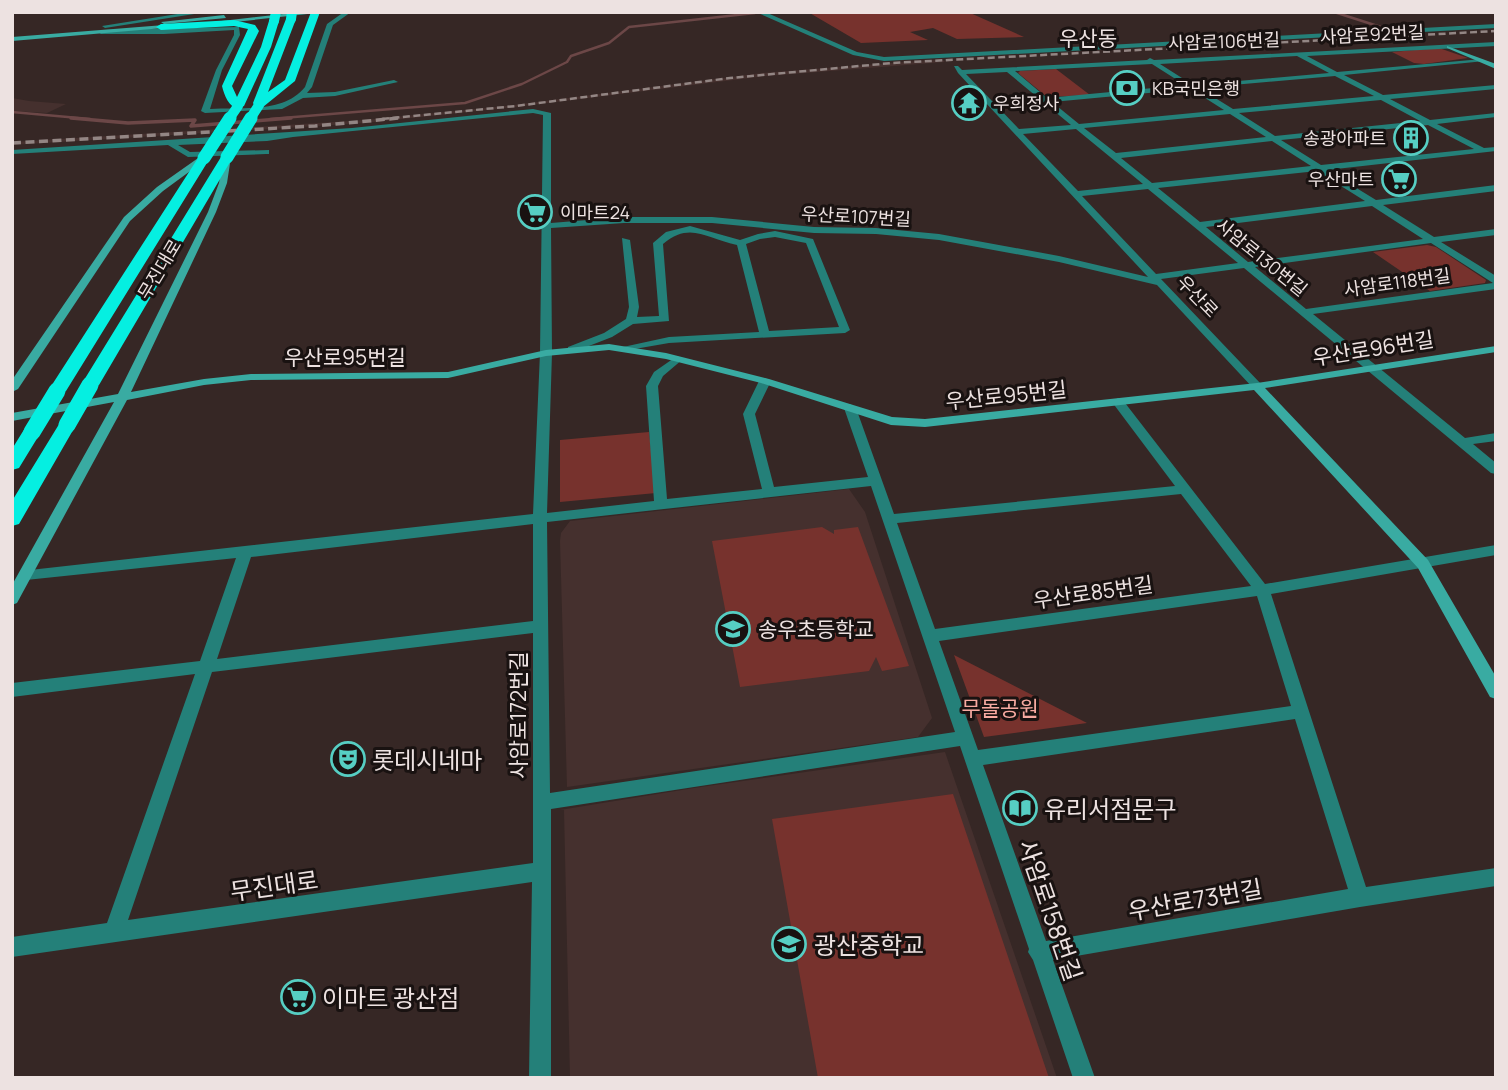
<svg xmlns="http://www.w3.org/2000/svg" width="1508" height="1090" font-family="Manrope,'Noto Sans KR',sans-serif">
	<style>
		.built { fill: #45302e }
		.green { fill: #77322d }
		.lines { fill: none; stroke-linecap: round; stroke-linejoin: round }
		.stream-far1 { stroke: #6c4747; stroke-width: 2.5 }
		.stream { stroke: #6c4747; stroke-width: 3.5 }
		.street { fill: #248079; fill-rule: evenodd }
		.secondary { fill: #39aba2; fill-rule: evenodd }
		.highway { fill: #05efe1; fill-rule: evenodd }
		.rail-far1 { stroke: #938684; stroke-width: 2.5; stroke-dasharray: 7 3.5; stroke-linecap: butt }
		.rail { stroke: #938684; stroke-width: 3.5; stroke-dasharray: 9 4.5; stroke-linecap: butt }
		.highway-bridge-far2 { stroke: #05efe1; stroke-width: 10 }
		.highway-bridge-far1 { stroke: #05efe1; stroke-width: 13 }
		.highway-bridge { stroke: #05efe1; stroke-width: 17 }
		.labels { text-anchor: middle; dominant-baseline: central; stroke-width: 6; stroke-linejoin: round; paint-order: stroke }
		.far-street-label { font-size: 18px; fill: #ede2e1; stroke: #191211 }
		.far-poi-label { font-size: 18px; fill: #ede2e1; stroke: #191211; text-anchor: start }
		.far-quarter-label { font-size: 21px; fill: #ede2e1; stroke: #191211 }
		.street-label { font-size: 21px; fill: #ede2e1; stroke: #191211 }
		.poi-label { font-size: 21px; fill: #ede2e1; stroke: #191211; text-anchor: start }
		.park-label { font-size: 21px; fill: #f8aaa1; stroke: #191211 }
		.near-poi-label { font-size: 24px; fill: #ede2e1; stroke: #191211; text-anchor: start }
		.near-street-label { font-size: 24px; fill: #ede2e1; stroke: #191211 }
	</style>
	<rect width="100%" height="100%" fill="#362725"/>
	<path class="built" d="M942,59L945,62L767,76L515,107L365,123L12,145V142L364,120L514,105L762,73Z
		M12,98L29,101L66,104L47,113L12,111Z
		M849,489L865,512L932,718L918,737L567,787L560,541L561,533L570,521Z
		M945,752L1057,1078H570L564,810H560L694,788Z"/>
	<path class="green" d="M808,12H968L1024,37L957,39L933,28L910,32L928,40L861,43Z
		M1439,48L1468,58L1424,64L1414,63L1392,52Z
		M1056,69L1090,95L1047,97L1018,73L1020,71Z
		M1427,245L1436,247L1486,280L1485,283L1430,291L1373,252Z
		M649,432L656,493L560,502V440Z
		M822,527L834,534V530L858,527L909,666L882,671L876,657L869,671L740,687L712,541Z
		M954,655L1087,723L984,737Z
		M953,794L1049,1078H818L772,819Z"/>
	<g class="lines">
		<path class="stream-far1" d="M1334,12L1384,28
			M12,112L90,119
			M270,119L465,103L522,84L567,62L571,56L609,43L629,27L755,13"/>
		<path class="stream" d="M71,118L128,123L195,120L191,126L291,118"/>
		<path class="street" d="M190,12H207L105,28L102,26Z
			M344,12H351L333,25L312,87L307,93L335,92L394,80L398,82L335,96L303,98L282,109L205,113L201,111L216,70L234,35V30L164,34H101L98,32L101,30L239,27L240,35L222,70L210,109C241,107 283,114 305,87L327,24Z
			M756,12H765L857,52L884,57L1496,24V28L884,61L853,55Z
			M1496,42V46L1307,56L1337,72L1482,59L1485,61L1344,75L1383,95L1496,85V89L1390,99L1430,120L1496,113V117L1437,124L1484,148L1496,147V151L1327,170L1376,200L1496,185V191L1383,205L1434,237L1496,229V235L1441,242L1496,276V289L1313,314L1465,438L1496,433V441L1473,444L1496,463V474L1491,473L1244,268L1161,279L1261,384V388H1253L1157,285L1059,262L939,240L876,234L814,233L712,223H624L551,228L552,353L547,513L654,501L646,386L654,372L677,356L683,359L663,376L658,386L667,499L762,489L743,414L759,381L765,378L771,381L755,414L774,487L868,477L844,408L850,404L856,408L894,514L1175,486L1112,402L1118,398L1122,399L1265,584L1496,545V555L1271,594L1366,887L1496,868V886L1360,907L1053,960L1095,1078H1073L1033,960L1028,952L1029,949L960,746L551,809V1078H529L532,882L12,957V937L107,923L195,674L12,697V683L200,661L236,558L26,580L21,579L19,575L21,571L533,514L540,353L543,115L533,113L293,137L267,141L178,145L190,152L269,150V154H266L188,157L168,145L12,154V150L352,128L533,109L551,113V223L624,217H712L814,227L876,228L939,234L1059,256L1148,277L958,73L954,66H958L962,70L1147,60L1150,58L1154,60ZM1297,56L1329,73L1193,85L1160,64ZM1152,64L1185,85L1047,98L1015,71ZM1007,72L1071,125L1019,129L966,74ZM1335,76L1374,96L1233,109L1199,88ZM1191,89L1224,110L1079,124L1052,102ZM1381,100L1420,121L1275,136L1239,113ZM1230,114L1266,137L1116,153L1084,128ZM1428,125L1474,149L1321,165L1281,140ZM1076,129L1143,184L1078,191L1023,134ZM1272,141L1311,166L1152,183L1121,158ZM1317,171L1365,201L1200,222L1158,188ZM1148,189L1238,263L1156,274L1082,196ZM1372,206L1423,239L1248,262L1206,227ZM1431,243L1493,283L1306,309L1255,267ZM871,486L955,732L550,793L547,522ZM1181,494L1251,586L935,629L897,523ZM533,524V621L217,659L251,557ZM1257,596L1291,706L978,750L939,641ZM533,633V863L128,920L212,672ZM1295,719L1348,889L1046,941L983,765Z
			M690,226L740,240L758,234L775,231L813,239L850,330L845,333L669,343L623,351V347L669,337L759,332L737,245C706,239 691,221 663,244L669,321L633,324L612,337L576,351H568V347L604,333L626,319L629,307L622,238L630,240L639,307L637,317L659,316L653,243L666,232ZM775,237L806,243L839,327L769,331L746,244L760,239Z"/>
		<path class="secondary" d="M301,12H326L216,24L213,22Z
			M224,15L226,18L164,24L161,22Z
			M177,24L175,27L12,41V37Z
			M1447,46L1496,64V69L1447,48Z
			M227,155L231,157L227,183L216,212L131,392L204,379L251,374L448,372L546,350L609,344L666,353L769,379L892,417L925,419L1257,383L1496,346V352L1265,388L1428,560L1496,677V699L1490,697L1418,568L1254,390L925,427L891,425L761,383L666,359L609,350L546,356L448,378L251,380L204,385L127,400L17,603L12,605V585L114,402L12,421V413L118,394L208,212L219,183L223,157Z
			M201,156L208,158L163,191L130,221L18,389L12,392V380L124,217L157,187Z"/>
		<path class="highway" d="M311,12H320L295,81L263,107H255L253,103L286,19L291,16L296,19L268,92L285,80Z
			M274,18L279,21L271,47L244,106L238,109C229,107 224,95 222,86L248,29L234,26L161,30L156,27L161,24L234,20L255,25L259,31L232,86L237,97L261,47L269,21Z
			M227,153L233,157L99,385L90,390L84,389L81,385L221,157Z
			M204,154L210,158L66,391L57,396L51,395L48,391L198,158Z
			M67,419L76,425L19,524L12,526V501L61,421Z
			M32,426L41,432L19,468L12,470V449L25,428Z"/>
		<path class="rail-far1" d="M382,119L516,106L730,78L892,63L1496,31"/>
		<path class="rail" d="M12,143L315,126L399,118"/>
		<path class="highway-bridge-far2" d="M291,19L292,12
			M274,21L276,12
			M229,119L238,106
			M250,119L259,105"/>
		<path class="highway-bridge-far1" d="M227,157L251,118
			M204,158L230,118"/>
		<path class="highway-bridge" d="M67,425L90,385
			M32,432L57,391"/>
	</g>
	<defs>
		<g id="bank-ring" transform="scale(1.75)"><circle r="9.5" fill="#191211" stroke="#56cec3" stroke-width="1.5"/><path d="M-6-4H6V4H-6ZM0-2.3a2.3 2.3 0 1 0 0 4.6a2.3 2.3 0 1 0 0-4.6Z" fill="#56cec3"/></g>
		<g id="temple-ring" transform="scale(1.75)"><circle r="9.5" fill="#191211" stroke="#56cec3" stroke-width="1.5"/><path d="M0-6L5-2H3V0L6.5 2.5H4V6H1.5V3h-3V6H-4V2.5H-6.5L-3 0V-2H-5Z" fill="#56cec3"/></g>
		<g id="building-ring" transform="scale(1.75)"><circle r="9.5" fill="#191211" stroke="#56cec3" stroke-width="1.5"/><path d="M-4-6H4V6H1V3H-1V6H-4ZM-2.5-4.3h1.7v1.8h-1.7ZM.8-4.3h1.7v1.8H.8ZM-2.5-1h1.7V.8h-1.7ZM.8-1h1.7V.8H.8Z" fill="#56cec3"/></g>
		<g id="supermarket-ring" transform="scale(1.75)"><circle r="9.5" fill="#191211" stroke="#56cec3" stroke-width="1.5"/><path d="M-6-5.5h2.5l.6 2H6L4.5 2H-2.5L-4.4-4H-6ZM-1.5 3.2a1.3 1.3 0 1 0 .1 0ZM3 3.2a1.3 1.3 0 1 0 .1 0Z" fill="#56cec3"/></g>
		<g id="school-ring" transform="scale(1.75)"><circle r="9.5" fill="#191211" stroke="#56cec3" stroke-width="1.5"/><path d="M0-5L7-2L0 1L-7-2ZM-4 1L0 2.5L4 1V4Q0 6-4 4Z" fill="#56cec3"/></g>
		<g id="theatre-ring" transform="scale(1.75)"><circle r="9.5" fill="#191211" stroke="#56cec3" stroke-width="1.5"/><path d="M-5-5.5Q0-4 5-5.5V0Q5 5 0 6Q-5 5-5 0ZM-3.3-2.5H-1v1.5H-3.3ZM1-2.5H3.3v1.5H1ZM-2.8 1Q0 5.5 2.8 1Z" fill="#56cec3"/></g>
		<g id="library-ring" transform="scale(1.75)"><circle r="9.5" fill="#191211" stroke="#56cec3" stroke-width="1.5"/><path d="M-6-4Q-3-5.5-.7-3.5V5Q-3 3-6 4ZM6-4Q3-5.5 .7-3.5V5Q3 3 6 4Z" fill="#56cec3"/></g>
	</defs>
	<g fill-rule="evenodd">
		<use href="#bank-ring" x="1127" y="88"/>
		<use href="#temple-ring" x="969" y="103"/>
		<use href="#building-ring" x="1411" y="138"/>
		<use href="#supermarket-ring" x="1399" y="179"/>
		<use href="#supermarket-ring" x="535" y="212"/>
		<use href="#school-ring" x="733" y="629"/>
		<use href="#theatre-ring" x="348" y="759"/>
		<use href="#library-ring" x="1020" y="808"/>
		<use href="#school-ring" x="789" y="944"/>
		<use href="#supermarket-ring" x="298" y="997"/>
	</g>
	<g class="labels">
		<g class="far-street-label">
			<text transform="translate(1372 34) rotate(-3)">사암로92번길</text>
			<text transform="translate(1224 41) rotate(-2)">사암로106번길</text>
			<text transform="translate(856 216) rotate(3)">우산로107번길</text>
			<text transform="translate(1262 257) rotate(39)">사암로130번길</text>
			<text transform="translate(159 269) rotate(-59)">무진대로</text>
			<text transform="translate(1397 282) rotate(-8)">사암로118번길</text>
			<text transform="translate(1198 296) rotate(46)">우산로</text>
		</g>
		<g class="far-poi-label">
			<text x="1152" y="88">KB국민은행</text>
			<text x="993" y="103">우희정사</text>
			<text x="1386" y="138" text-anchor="end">송광아파트</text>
			<text x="1374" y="179" text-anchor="end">우산마트</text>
			<text x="560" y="212">이마트24</text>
		</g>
		<g class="far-quarter-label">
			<text x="1088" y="38">우산동</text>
		</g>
		<g class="street-label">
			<text transform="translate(1373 348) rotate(-9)">우산로96번길</text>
			<text x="345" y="357">우산로95번길</text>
			<text transform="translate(1006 395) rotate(-6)">우산로95번길</text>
			<text transform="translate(1093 592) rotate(-8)">우산로85번길</text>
			<text transform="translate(518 715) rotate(-90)">사암로172번길</text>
		</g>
		<g class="poi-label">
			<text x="758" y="629">송우초등학교</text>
		</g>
		<g class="park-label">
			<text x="1000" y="708">무돌공원</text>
		</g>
		<g class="near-poi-label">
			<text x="372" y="759">롯데시네마</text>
			<text x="1044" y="808">유리서점문구</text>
			<text x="814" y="944">광산중학교</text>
			<text x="322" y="997">이마트 광산점</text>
		</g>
		<g class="near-street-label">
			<text transform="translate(274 885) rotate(-8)">무진대로</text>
			<text transform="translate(1195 899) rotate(-10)">우산로73번길</text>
			<text transform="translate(1051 910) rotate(71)">사암로158번길</text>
		</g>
	</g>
	<rect width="1508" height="1090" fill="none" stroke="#ede2e1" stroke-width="28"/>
</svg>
